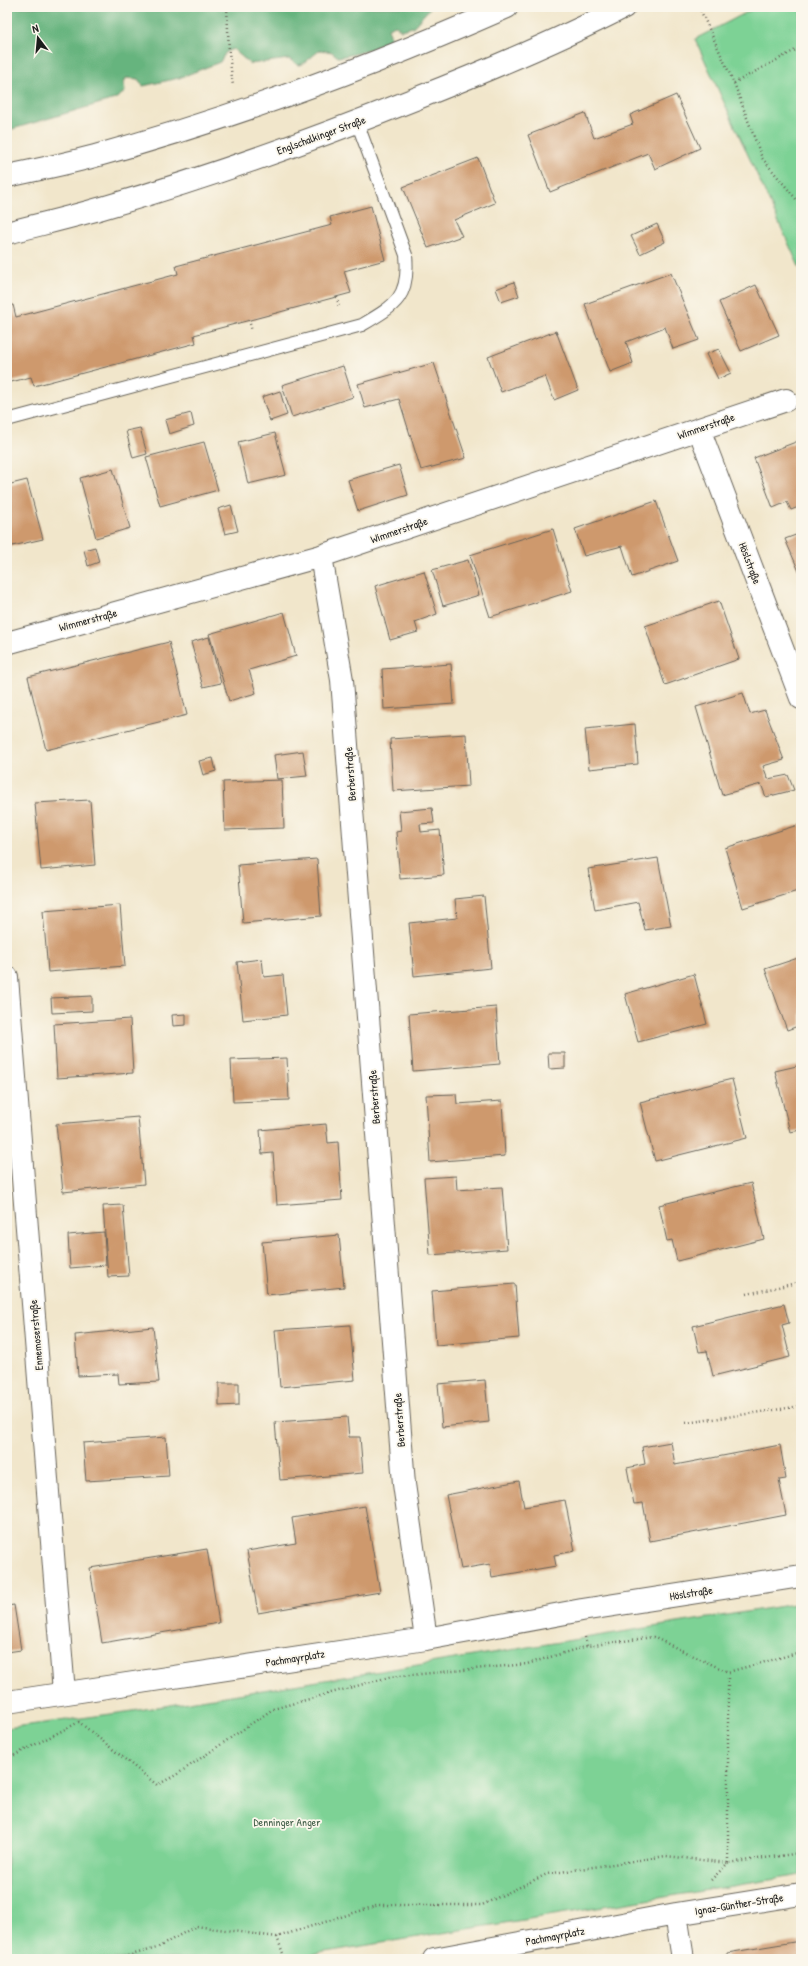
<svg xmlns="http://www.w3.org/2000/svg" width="808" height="1966" font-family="'Patrick Hand',sans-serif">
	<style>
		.green { fill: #7dd295; stroke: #4c7758 }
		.forest { fill: #66b47e; stroke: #41684d }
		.building { fill: #ce996d }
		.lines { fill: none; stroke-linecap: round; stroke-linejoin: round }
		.lane-casing { stroke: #676359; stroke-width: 14 }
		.street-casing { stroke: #676359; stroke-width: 24 }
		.secondary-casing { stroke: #676359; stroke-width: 24 }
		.path { stroke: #676359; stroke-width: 2.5; stroke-dasharray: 1 3; stroke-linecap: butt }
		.lane { stroke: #fff; stroke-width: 12 }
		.street { stroke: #fff; stroke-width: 22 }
		.secondary { stroke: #fff; stroke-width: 22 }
		.labels { text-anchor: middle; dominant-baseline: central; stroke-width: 3.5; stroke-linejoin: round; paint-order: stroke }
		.street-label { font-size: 11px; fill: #1c1c1c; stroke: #fbf7ec }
		.park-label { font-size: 11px; fill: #3e5c46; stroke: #fbf7ec }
	</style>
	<rect width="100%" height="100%" fill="#fbf7ec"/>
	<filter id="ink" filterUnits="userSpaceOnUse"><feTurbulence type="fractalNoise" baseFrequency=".025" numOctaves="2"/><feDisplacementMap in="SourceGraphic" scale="8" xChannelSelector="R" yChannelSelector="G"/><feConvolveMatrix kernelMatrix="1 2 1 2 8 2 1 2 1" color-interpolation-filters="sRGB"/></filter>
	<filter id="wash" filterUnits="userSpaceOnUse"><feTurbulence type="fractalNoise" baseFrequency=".012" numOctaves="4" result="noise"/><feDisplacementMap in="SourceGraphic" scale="16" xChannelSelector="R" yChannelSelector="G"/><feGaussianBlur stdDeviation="0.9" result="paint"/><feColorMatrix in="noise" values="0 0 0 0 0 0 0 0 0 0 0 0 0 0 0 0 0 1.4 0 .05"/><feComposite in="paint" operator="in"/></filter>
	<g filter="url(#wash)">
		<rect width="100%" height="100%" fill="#f1e6cb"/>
		<path class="green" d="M757,7H801V271L695,39Z
			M801,1603V1875L282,1959H7V1728L133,1711Z"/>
		<path class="forest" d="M10,7H431L413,27L401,30L395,25L388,28L391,38C375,50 358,54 338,57L332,52L320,50L303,64L298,65L289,59L250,64L233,49L226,52L220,62L179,78L143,86L138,79L126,78L124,83L125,92L115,99L9,130H7V31Z"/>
		<g id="blocks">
			<path class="building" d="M676,95L700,148L655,169L648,153L550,192L528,135L585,113L594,138L633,124L630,115Z
				M478,158L495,203L454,220L462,236L428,248L403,187Z
				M371,206L385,260L344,271L351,293L194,335L196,343L34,386L31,377L7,383V306L13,305L16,317L178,274L176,266L332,225L330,217Z
				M657,224L665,242L640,254L631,236Z
				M671,273L699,340L673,349L665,327L626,342L633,363L610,372L585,304Z
				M514,282L519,296L501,302L496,289Z
				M756,285L779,335L741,351L719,302Z
				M556,331L578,390L554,400L545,376L501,392L488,357Z
				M719,349L731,373L718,379L706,354Z
				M434,363L466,458L421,470L399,399L365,408L358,384Z
				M343,366L353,397L292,417L282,385Z
				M280,391L287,415L270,421L262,397Z
				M191,413L194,426L169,434L165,420Z
				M140,428L147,454L133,458L126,431Z
				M275,433L286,475L248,484L238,442Z
				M801,440V506L791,510L787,502L773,508L754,458Z
				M204,442L218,490L160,506L146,457Z
				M399,465L408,495L358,511L348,480Z
				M113,469L130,528L96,538L80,478Z
				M27,480L43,539L8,547L7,485Z
				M656,501L678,561L632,577L622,546L584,556L575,529Z
				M231,505L238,531L225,534L218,509Z
				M553,529L572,591L490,617L470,555Z
				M801,533V576L785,539Z
				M95,547L99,562L88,566L84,550Z
				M468,560L479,595L443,606L432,570Z
				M424,571L437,614L415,622L418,632L390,640L375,586Z
				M719,601L739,659L665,685L645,626Z
				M284,612L296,656L249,670L256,693L229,701L209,634Z
				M209,637L221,683L203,687L191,642Z
				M169,642L187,715L46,750L28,677Z
				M451,664L454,704L384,709L382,669Z
				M743,693L750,714L765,710L784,760L763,766L768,779L788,775L794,790L766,797L761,784L722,795L696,707Z
				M635,724L638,764L589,769L585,729Z
				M466,734L469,786L393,791L390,739Z
				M303,751L307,776L277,779L274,755Z
				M213,758L216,771L203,775L199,761Z
				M282,780L284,828L225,830L223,782Z
				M90,800L95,865L41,870L35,803Z
				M432,808L434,823L420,824L421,832L440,830L444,875L400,879L396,832L401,831L399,811Z
				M801,824V890L743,908L725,848Z
				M658,858L671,926L645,930L638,902L595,910L588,869Z
				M317,859L321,916L243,923L238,865Z
				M484,896L491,968L414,976L409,923L457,918L455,899Z
				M120,905L125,966L48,972L43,911Z
				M801,957V1025L787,1030L765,969Z
				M262,959L264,977L283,975L287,1015L243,1020L237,962Z
				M694,974L707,1024L638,1042L625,994Z
				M92,996V1011L52,1013L51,998Z
				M496,1007L500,1064L413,1071L409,1014Z
				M186,1014V1025L173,1026L172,1015Z
				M130,1019L133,1073L57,1078L54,1024Z
				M548,1053H565V1068L549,1069Z
				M287,1058L289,1100L233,1102L231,1060Z
				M801,1065V1130L790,1132L775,1071Z
				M732,1079L747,1138L655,1161L640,1102Z
				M456,1094L457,1104L502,1101L505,1156L430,1162L426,1095Z
				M138,1117L144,1184L63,1192L56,1124Z
				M326,1124L328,1143L338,1142L342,1200L277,1205L273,1153L262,1154L260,1130Z
				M456,1176L457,1190L502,1187L507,1249L430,1255L424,1178Z
				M751,1183L764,1239L677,1261L672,1240L667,1241L659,1205Z
				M123,1205L129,1276L108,1277L103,1206Z
				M104,1232L106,1265L70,1268L68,1235Z
				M339,1235L344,1287L267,1295L262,1242Z
				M515,1284L519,1338L436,1345L432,1291Z
				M784,1304L789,1323L782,1325L790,1357L713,1376L707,1351L699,1352L693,1326Z
				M350,1325L355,1380L280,1387L275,1330Z
				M153,1327L159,1382L119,1384L118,1374L78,1376L75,1335Z
				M485,1380L489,1422L442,1427L438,1384Z
				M219,1383H239V1405L219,1406Z
				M347,1417L349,1437H360L363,1473L280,1480L275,1422Z
				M166,1437L169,1476L86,1481L83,1443Z
				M671,1442L675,1465L780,1445L786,1479L779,1480L786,1515L650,1541L643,1503L634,1504L627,1468L645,1464L642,1447Z
				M519,1481L524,1507L565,1500L575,1551L554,1555L556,1566L492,1577L490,1564L461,1569L446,1495Z
				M365,1506L380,1592L258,1613L247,1551L296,1543L292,1518Z
				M207,1549L219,1623L102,1643L90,1568Z
				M14,1605L21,1650L7,1652V1606Z
				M800,1941L801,1959H728L727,1953Z"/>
		</g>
	</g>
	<g filter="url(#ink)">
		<use href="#blocks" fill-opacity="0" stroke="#676359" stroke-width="1"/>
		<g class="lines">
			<g class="lane-casing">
				<path id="lane" d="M7,420L362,325C396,305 410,297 406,255L357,122"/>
			</g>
			<g class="street-casing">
				<path id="street" d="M699,429L801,698
					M321,556L342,680L404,1484L426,1639
					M7,643L321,556L786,400
					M7,977L64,1693
					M7,1702L426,1639L582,1610L801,1576
					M676,1914L683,1959
					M434,1959L676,1914L801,1894"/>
			</g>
			<g class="secondary-casing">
				<path id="secondary" d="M7,176C36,170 66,164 95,156C237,117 373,66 507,7
					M7,233C41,224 76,216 109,206C213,176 315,139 415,99C486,71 556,42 624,7"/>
			</g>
			<path class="path" d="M227,7L229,52L233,86
				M699,7L734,83L762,158L801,205
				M734,83L801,47
				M337,297L339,308
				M249,320L252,331
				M747,1294L801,1282
				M686,1423L801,1406
				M585,1637L587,1646
				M7,1759L79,1722L157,1785L176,1775L273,1709L389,1677L527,1664L587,1646L653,1637L728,1672L801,1652
				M711,1880L728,1863V1672
				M277,1937L285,1959
				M116,1959L157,1948L196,1926L277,1937L379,1905H482L547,1874L666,1856L728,1863L801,1853"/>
			<use href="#lane" class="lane"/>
			<use href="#street" class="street"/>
			<use href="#secondary" class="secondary"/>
		</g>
	</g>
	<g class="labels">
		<g class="street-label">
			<text transform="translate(321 135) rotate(-20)">Englschalkinger Straße</text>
			<text transform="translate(706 426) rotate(-19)">Wimmerstraße</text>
			<text transform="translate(399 530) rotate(-19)">Wimmerstraße</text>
			<text transform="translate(750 563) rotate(69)">Höslstraße</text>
			<text transform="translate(88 620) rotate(-15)">Wimmerstraße</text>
			<text transform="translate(350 774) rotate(-94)">Berberstraße</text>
			<text transform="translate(374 1097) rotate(-94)">Berberstraße</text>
			<text transform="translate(36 1335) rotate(-95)">Ennemoserstraße</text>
			<text transform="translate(399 1420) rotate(-94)">Berberstraße</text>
			<text transform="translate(691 1593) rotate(-9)">Höslstraße</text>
			<text transform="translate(295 1658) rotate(-9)">Pachmayrplatz</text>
			<text transform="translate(739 1904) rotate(-9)">Ignaz-Günther-Straße</text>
			<text transform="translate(555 1936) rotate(-11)">Pachmayrplatz</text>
		</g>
		<g class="park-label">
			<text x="287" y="1822">Denninger Anger</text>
		</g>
	</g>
	<rect width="808" height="1966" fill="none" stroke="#fbf7ec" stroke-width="24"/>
	<g transform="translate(38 38) rotate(344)" stroke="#fbf7ec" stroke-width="3" paint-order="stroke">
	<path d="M0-3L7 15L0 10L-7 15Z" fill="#1c1c1c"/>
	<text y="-6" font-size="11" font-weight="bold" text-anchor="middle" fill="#1c1c1c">N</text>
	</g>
</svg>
